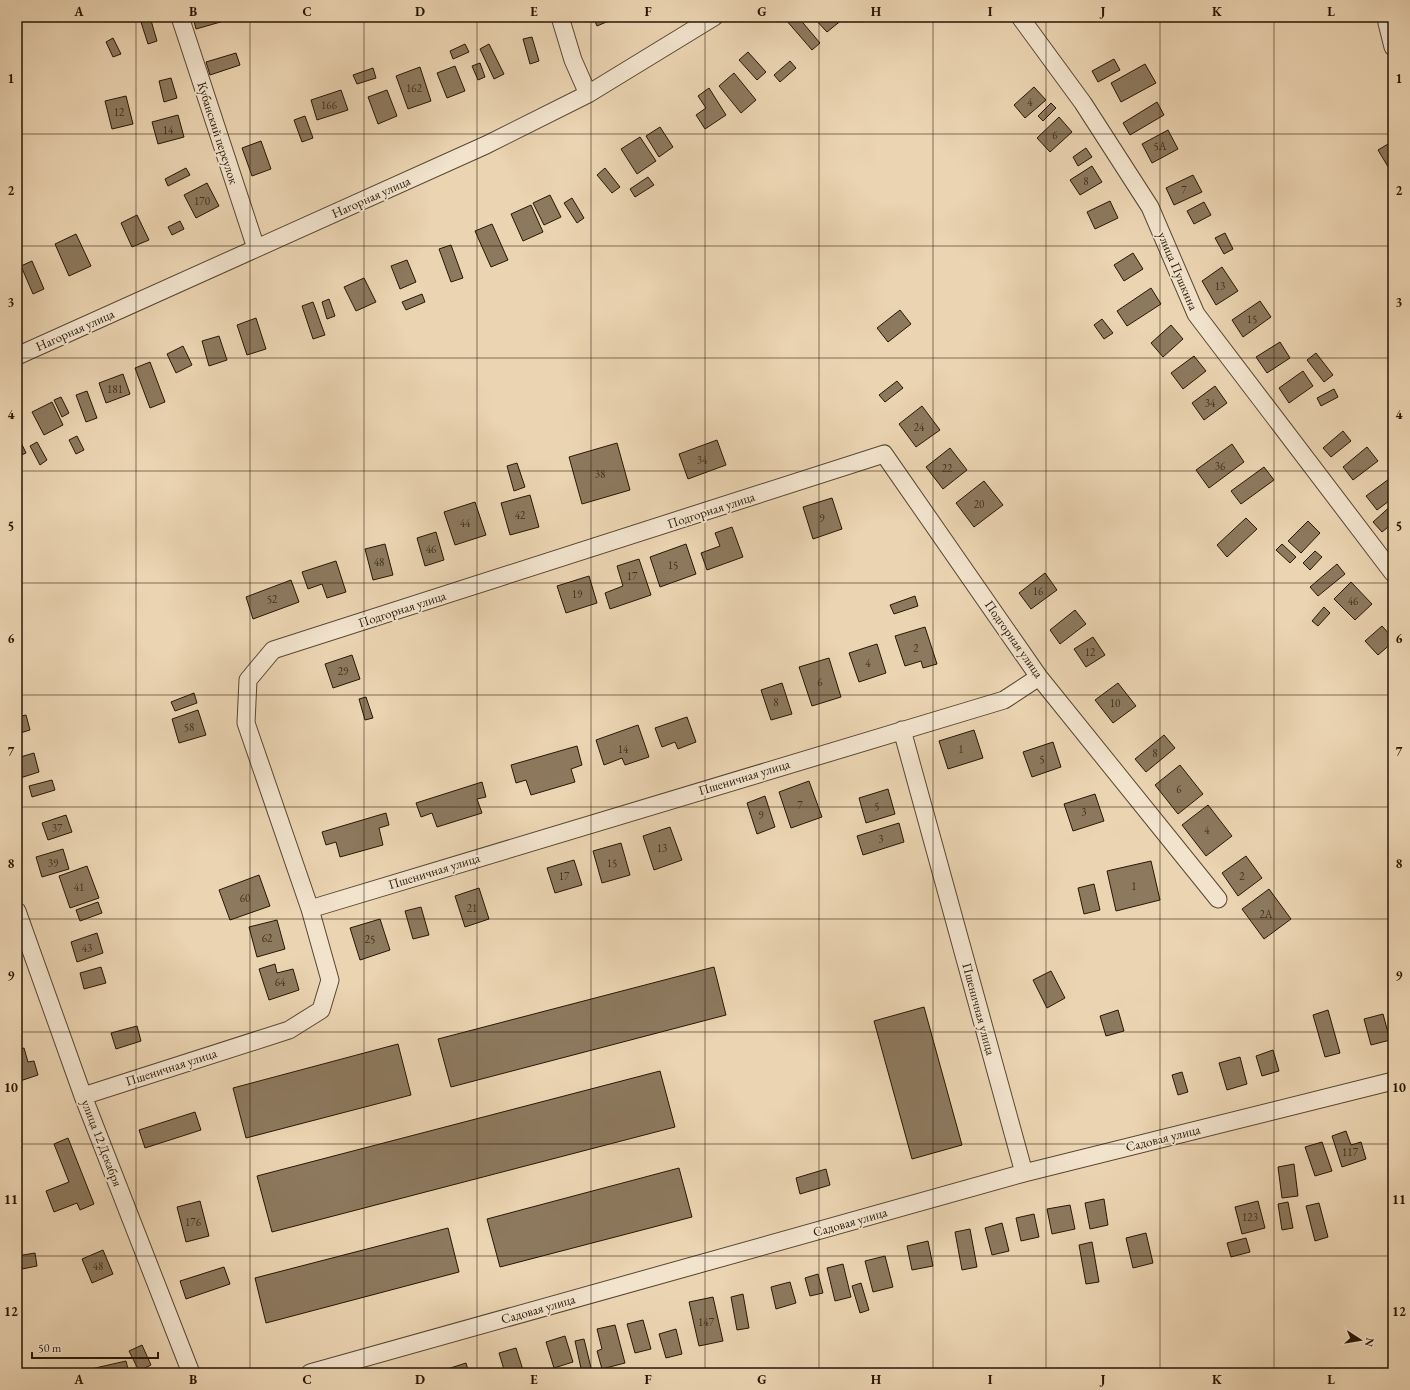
<svg xmlns="http://www.w3.org/2000/svg" width="1410" height="1390" font-family="'EB Garamond',serif">
	<style>
		.building { fill: #8d795e; stroke: #281703 }
		.lines { fill: none; stroke-linecap: round; stroke-linejoin: round }
		.minor-casing { stroke: #59462f; stroke-width: 19 }
		.minor { stroke: #f2e3cd; stroke-width: 17 }
		.grid { fill: none; stroke: #281703; stroke-width: 1; stroke-opacity: 0.55 }
		.labels { text-anchor: middle; dominant-baseline: central; stroke-width: 3.5; stroke-linejoin: round; paint-order: stroke }
		.number-label { font-size: 11px; fill: #41301a }
		.street-label { font-size: 13px; fill: #281703; stroke: #f2e3cd }
		.neatline { fill: none; stroke: #281703; stroke-width: 1.5 }
		.grid-label { font-size: 13px; text-anchor: middle; font-weight: bold; fill: #281703 }
	</style>
	<rect width="100%" height="100%" fill="#ebd4b2"/>
	<filter id="stains"><feTurbulence type="fractalNoise" baseFrequency=".005" numOctaves="4"/><feColorMatrix values="0 0 0 0 .2 0 0 0 0 .09 0 0 0 0 .02 0 0 0 .5 -.17"/></filter>
	<radialGradient id="worn" r=".72"><stop offset=".6" stop-color="#630" stop-opacity="0"/><stop offset="1" stop-color="#630" stop-opacity=".3"/></radialGradient>
	<path class="building" d="M150,17L157,41L148,44L140,19Z
		M193,17H223L224,21L196,29Z
		M593,17H618L597,26Z
		M789,17H798L820,43L812,50L786,20Z
		M813,17H841L843,19L827,32Z
		M532,37L539,61L530,64L523,39Z
		M113,38L121,54L113,57L106,42Z
		M465,44L469,52L453,59L450,51Z
		M489,44L504,74L494,79L480,49Z
		M748,52L766,72L757,80L739,60Z
		M236,53L240,65L210,75L206,62Z
		M1114,59L1120,70L1098,82L1092,71Z
		M790,61L796,68L780,82L774,75Z
		M480,63L485,77L478,80L472,66Z
		M1145,64L1156,83L1121,102L1111,83Z
		M455,66L465,91L447,98L437,73Z
		M420,67L431,101L408,109L396,76Z
		M373,68L376,78L357,84L353,75Z
		M734,73L756,100L741,113L719,86Z
		M171,78L177,98L164,102L159,81Z
		M1034,87L1046,100L1025,118L1014,105Z
		M709,88L726,115L705,129L696,115L706,108L698,96Z
		M341,90L348,110L317,120L311,100Z
		M387,90L397,116L378,124L368,97Z
		M126,96L133,124L112,129L105,101Z
		M1157,102L1164,115L1130,135L1123,123Z
		M1051,103L1056,108L1043,121L1038,116Z
		M178,115L184,137L158,144L152,122Z
		M305,116L313,138L302,142L294,120Z
		M1059,117L1072,132L1050,152L1037,138Z
		M660,127L673,147L659,157L646,136Z
		M1168,130L1178,149L1152,163L1142,144Z
		M640,137L656,161L637,174L621,149Z
		M261,141L271,169L252,176L242,148Z
		M1393,141V175L1378,150Z
		M1086,148L1092,157L1078,166L1073,157Z
		M1092,166L1102,182L1080,195L1070,180Z
		M186,168L190,175L168,186L165,179Z
		M605,168L620,187L612,193L597,175Z
		M1193,175L1202,192L1174,205L1166,188Z
		M648,177L654,185L635,197L630,189Z
		M207,183L219,206L196,218L184,195Z
		M550,195L561,217L544,225L533,203Z
		M572,198L584,218L577,223L564,203Z
		M1110,201L1118,218L1095,229L1087,212Z
		M1204,202L1211,215L1194,224L1187,211Z
		M531,205L543,232L523,241L511,214Z
		M137,215L149,240L132,247L121,223Z
		M180,221L184,229L172,235L168,227Z
		M492,224L508,260L491,267L475,231Z
		M1225,233L1233,249L1224,254L1215,238Z
		M76,234L91,266L69,276L55,244Z
		M451,245L463,278L451,282L439,249Z
		M1133,253L1143,269L1124,281L1114,265Z
		M407,260L416,282L400,289L391,266Z
		M32,261L44,289L33,294L21,266Z
		M1222,267L1238,291L1216,305L1202,281Z
		M364,278L376,302L356,311L344,287Z
		M1151,288L1161,304L1127,326L1117,311Z
		M422,294L425,302L406,310L402,302Z
		M329,299L335,316L327,319L322,302Z
		M1260,301L1271,317L1243,337L1232,320Z
		M313,302L325,335L313,339L302,306Z
		M900,310L911,324L888,342L877,328Z
		M256,318L266,349L247,355L237,325Z
		M1102,319L1113,333L1104,339L1094,325Z
		M1171,325L1183,339L1163,357L1151,343Z
		M219,336L227,360L209,366L202,341Z
		M1280,342L1290,358L1267,373L1256,357Z
		M183,346L192,365L176,373L167,354Z
		M1316,353L1333,375L1324,382L1307,360Z
		M1194,356L1206,371L1183,389L1171,373Z
		M150,362L165,402L150,408L135,368Z
		M1303,371L1313,386L1289,403L1279,388Z
		M123,374L130,394L106,403L99,383Z
		M897,381L903,388L885,402L879,395Z
		M1215,386L1227,403L1204,420L1192,403Z
		M1334,389L1338,397L1321,406L1317,398Z
		M87,391L97,418L86,422L76,395Z
		M61,397L69,413L62,417L54,400Z
		M52,402L63,425L44,435L32,412Z
		M922,406L940,430L916,447L899,424Z
		M1343,431L1351,441L1331,457L1323,448Z
		M17,434L26,453L17,457Z
		M77,436L84,450L76,454L69,440Z
		M717,440L726,465L688,479L679,454Z
		M37,442L47,460L40,465L30,446Z
		M617,443L630,490L582,504L569,457Z
		M1232,444L1244,462L1209,488L1196,470Z
		M1367,447L1378,461L1353,480L1343,467Z
		M950,448L967,470L943,489L926,467Z
		M517,463L525,487L514,491L507,466Z
		M1264,467L1274,480L1241,504L1231,491Z
		M1393,476V498L1377,510L1366,496Z
		M984,481L1003,505L974,527L956,503Z
		M530,495L539,527L510,535L501,503Z
		M832,498L842,529L813,539L803,507Z
		M475,502L486,535L455,545L444,512Z
		M1393,504V523L1382,532L1373,522Z
		M1246,518L1257,529L1227,557L1217,545Z
		M1308,521L1320,533L1301,553L1288,541Z
		M732,527L743,557L707,570L701,553L720,546L715,533Z
		M436,532L444,560L425,566L417,538Z
		M385,544L393,575L373,580L365,549Z
		M686,544L696,574L660,587L650,557Z
		M1282,544L1296,557L1290,563L1276,550Z
		M1315,551L1322,557L1310,570L1303,563Z
		M639,559L651,595L610,609L605,593L623,586L617,566Z
		M336,561L346,592L327,598L322,584L308,589L302,572Z
		M1337,564L1345,574L1318,596L1310,587Z
		M1045,573L1057,590L1031,609L1019,593Z
		M589,576L597,603L566,613L557,586Z
		M291,580L299,602L253,619L246,597Z
		M1351,582L1372,604L1355,620L1334,599Z
		M915,596L918,606L894,614L890,605Z
		M1324,607L1330,613L1318,626L1312,621Z
		M1075,610L1086,624L1060,644L1050,630Z
		M17,625L20,635L17,636Z
		M1382,626L1393,638V642L1378,655L1365,641Z
		M925,627L937,664L923,668L921,661L905,666L895,636Z
		M1093,637L1105,655L1086,667L1074,649Z
		M877,644L886,673L859,682L849,653Z
		M352,655L360,679L333,688L325,664Z
		M829,658L841,697L812,706L799,667Z
		M782,683L792,714L771,720L761,690Z
		M1118,683L1136,706L1113,723L1095,700Z
		M194,693L197,703L175,711L171,702Z
		M366,697L373,718L365,720L359,699Z
		M198,710L206,735L179,743L172,719Z
		M26,715L30,730L17,734V717Z
		M687,717L696,742L678,749L675,742L662,747L655,728Z
		M638,725L649,757L625,765L622,758L604,765L596,740Z
		M974,730L983,758L948,769L939,741Z
		M1164,735L1175,748L1146,772L1135,759Z
		M1053,742L1061,767L1032,777L1023,752Z
		M577,746L582,765L571,769L575,782L531,795L526,780L516,783L511,765Z
		M34,753L39,772L17,779V758Z
		M1180,765L1203,794L1178,814L1155,785Z
		M52,780L55,790L32,797L29,786Z
		M809,781L822,817L791,828L779,792Z
		M482,782L486,797L477,799L482,813L437,827L432,813L421,817L416,803Z
		M888,789L895,814L866,823L859,798Z
		M1095,794L1104,821L1073,831L1064,804Z
		M765,796L775,827L757,834L747,803Z
		M1208,805L1232,836L1206,856L1182,825Z
		M386,813L389,825L379,828L383,845L340,857L336,842L326,845L322,832Z
		M66,815L72,832L48,840L42,823Z
		M899,823L904,842L863,855L857,836Z
		M670,827L682,860L654,870L643,836Z
		M621,843L630,875L602,883L593,851Z
		M63,849L69,869L42,877L36,857Z
		M1246,856L1262,878L1238,896L1222,873Z
		M574,860L582,885L555,893L547,868Z
		M1151,861L1160,900L1116,911L1107,871Z
		M87,866L99,898L70,908L59,876Z
		M259,875L270,906L230,920L219,890Z
		M1094,884L1100,910L1084,914L1078,888Z
		M479,888L489,919L465,927L455,896Z
		M1269,889L1291,919L1264,939L1242,909Z
		M98,902L102,913L80,921L76,910Z
		M421,907L429,935L413,939L405,911Z
		M380,919L390,950L360,960L350,928Z
		M277,920L285,949L257,957L249,927Z
		M97,933L103,953L77,962L71,942Z
		M275,964L277,973L293,969L299,990L269,1000L259,969Z
		M101,967L106,983L84,989L80,973Z
		M714,967L726,1015L451,1087L438,1039Z
		M1051,971L1065,998L1047,1008L1033,980Z
		M924,1007L962,1145L912,1159L874,1021Z
		M1118,1010L1124,1031L1106,1036L1100,1016Z
		M1328,1010L1340,1053L1325,1057L1313,1015Z
		M1383,1014L1390,1040L1371,1045L1364,1019Z
		M137,1026L141,1041L116,1049L111,1033Z
		M398,1044L411,1095L246,1138L233,1088Z
		M24,1048L28,1062L34,1061L38,1075L17,1082V1050Z
		M1273,1050L1279,1071L1262,1076L1256,1056Z
		M1240,1057L1247,1084L1227,1090L1219,1063Z
		M660,1071L675,1127L272,1232L257,1176Z
		M1182,1072L1188,1092L1178,1095L1172,1075Z
		M195,1112L201,1130L145,1148L139,1130Z
		M1346,1131L1351,1145L1361,1142L1366,1159L1342,1167L1332,1136Z
		M68,1138L94,1204L80,1210L77,1203L54,1212L46,1191L69,1182L54,1144Z
		M1322,1142L1332,1171L1315,1176L1305,1147Z
		M1294,1164L1298,1196L1282,1198L1278,1167Z
		M679,1168L692,1217L500,1267L487,1219Z
		M826,1169L830,1185L800,1194L796,1178Z
		M1104,1199L1108,1225L1090,1229L1085,1203Z
		M200,1201L209,1236L186,1242L177,1207Z
		M1258,1201L1265,1228L1242,1234L1235,1207Z
		M1288,1202L1293,1228L1282,1230L1278,1204Z
		M1319,1203L1328,1237L1315,1241L1306,1206Z
		M1070,1205L1075,1229L1052,1234L1047,1209Z
		M1034,1214L1039,1237L1021,1241L1016,1218Z
		M1002,1223L1009,1251L992,1255L985,1228Z
		M448,1228L459,1272L266,1323L255,1278Z
		M970,1229L977,1267L962,1270L955,1232Z
		M1146,1233L1153,1263L1133,1268L1126,1238Z
		M1246,1238L1250,1252L1231,1257L1227,1243Z
		M928,1241L933,1266L912,1270L907,1246Z
		M1092,1242L1099,1282L1086,1284L1079,1245Z
		M103,1250L113,1274L92,1283L82,1259Z
		M35,1253L37,1266L17,1270V1256Z
		M885,1256L893,1287L873,1292L865,1261Z
		M843,1264L851,1297L835,1301L827,1268Z
		M224,1267L230,1284L186,1299L180,1281Z
		M818,1274L823,1293L810,1296L805,1278Z
		M790,1282L796,1303L776,1309L771,1287Z
		M861,1283L869,1310L860,1313L852,1286Z
		M743,1294L749,1328L737,1330L731,1297Z
		M713,1297L723,1341L699,1346L689,1302Z
		M643,1320L651,1349L635,1353L627,1324Z
		M615,1325L625,1363L602,1369L597,1351L602,1349L597,1329Z
		M676,1329L682,1354L666,1358L659,1334Z
		M565,1336L573,1362L554,1368L546,1342Z
		M584,1339L592,1372L582,1373L575,1341Z
		M142,1345L151,1365L139,1371L129,1351Z
		M516,1348L524,1373H505L499,1353Z
		M126,1361L129,1373H83L82,1371Z
		M466,1363L469,1373H441V1371Z"/>
	<g class="lines">
		<g class="minor-casing">
			<path id="minor" d="M180,17L256,248
				M560,17L573,60L588,94
				M1020,17L1083,103L1150,207L1196,314L1393,573
				M1392,17L1387,23L1393,47
				M17,356L486,145L588,94L714,17
				M902,730L1024,1173
				M310,909L246,723L248,680L273,650L884,454L1039,677L1218,899
				M17,911L83,1096L191,1373
				M83,1096L289,1030L321,1010L330,980L310,909L1004,700L1039,677
				M310,1373L1024,1173L1393,1081"/>
		</g>
		<use href="#minor" class="minor"/>
	</g>
	<path class="grid" d="M136,17V1373M250,17V1373M364,17V1373M477,17V1373M591,17V1373M705,17V1373M819,17V1373M933,17V1373M1046,17V1373M1160,17V1373M1274,17V1373M17,134H1393M17,246H1393M17,358H1393M17,471H1393M17,583H1393M17,695H1393M17,807H1393M17,919H1393M17,1032H1393M17,1144H1393M17,1256H1393"/>
	<g class="labels">
		<g class="number-label">
			<text x="414" y="88">162</text>
			<text x="1030" y="102">4</text>
			<text x="329" y="105">166</text>
			<text x="119" y="112">12</text>
			<text x="168" y="130">14</text>
			<text x="1055" y="135">6</text>
			<text x="1160" y="146">5А</text>
			<text x="1086" y="181">8</text>
			<text x="1184" y="190">7</text>
			<text x="202" y="201">170</text>
			<text x="1220" y="286">13</text>
			<text x="1252" y="319">15</text>
			<text x="115" y="389">181</text>
			<text x="1210" y="403">34</text>
			<text x="919" y="427">24</text>
			<text x="702" y="460">34</text>
			<text x="1220" y="466">36</text>
			<text x="947" y="468">22</text>
			<text x="600" y="474">38</text>
			<text x="979" y="504">20</text>
			<text x="520" y="515">42</text>
			<text x="822" y="518">9</text>
			<text x="465" y="523">44</text>
			<text x="431" y="549">46</text>
			<text x="379" y="562">48</text>
			<text x="673" y="565">15</text>
			<text x="632" y="576">17</text>
			<text x="1038" y="591">16</text>
			<text x="577" y="594">19</text>
			<text x="272" y="599">52</text>
			<text x="1353" y="601">46</text>
			<text x="916" y="648">2</text>
			<text x="1090" y="652">12</text>
			<text x="868" y="663">4</text>
			<text x="343" y="671">29</text>
			<text x="820" y="682">6</text>
			<text x="776" y="702">8</text>
			<text x="1115" y="703">10</text>
			<text x="189" y="727">58</text>
			<text x="623" y="749">14</text>
			<text x="961" y="749">1</text>
			<text x="1155" y="753">8</text>
			<text x="1042" y="759">5</text>
			<text x="1179" y="789">6</text>
			<text x="800" y="805">7</text>
			<text x="877" y="806">5</text>
			<text x="1084" y="812">3</text>
			<text x="761" y="815">9</text>
			<text x="57" y="828">37</text>
			<text x="1207" y="830">4</text>
			<text x="881" y="839">3</text>
			<text x="662" y="848">13</text>
			<text x="53" y="863">39</text>
			<text x="612" y="863">15</text>
			<text x="564" y="876">17</text>
			<text x="1242" y="876">2</text>
			<text x="1134" y="886">1</text>
			<text x="79" y="887">41</text>
			<text x="245" y="898">60</text>
			<text x="472" y="908">21</text>
			<text x="1266" y="914">2А</text>
			<text x="267" y="938">62</text>
			<text x="370" y="939">25</text>
			<text x="87" y="948">43</text>
			<text x="280" y="982">64</text>
			<text x="1350" y="1152">117</text>
			<text x="1250" y="1217">123</text>
			<text x="193" y="1222">176</text>
			<text x="98" y="1266">48</text>
			<text x="706" y="1322">147</text>
		</g>
		<g class="street-label">
			<text transform="translate(218 133) rotate(72)">Кубанский переулок</text>
			<text transform="translate(371 197) rotate(-24)">Нагорная улица</text>
			<text transform="translate(1178 271) rotate(67)">улица Пушкина</text>
			<text transform="translate(75 330) rotate(-24)">Нагорная улица</text>
			<text transform="translate(711 510) rotate(-18)">Подгорная улица</text>
			<text transform="translate(402 609) rotate(-18)">Подгорная улица</text>
			<text transform="translate(1014 639) rotate(55)">Подгорная улица</text>
			<text transform="translate(744 777) rotate(-17)">Пшеничная улица</text>
			<text transform="translate(434 871) rotate(-17)">Пшеничная улица</text>
			<text transform="translate(979 1009) rotate(75)">Пшеничная улица</text>
			<text transform="translate(171 1067) rotate(-18)">Пшеничная улица</text>
			<text transform="translate(1163 1138) rotate(-14)">Садовая улица</text>
			<text transform="translate(102 1143) rotate(69)">улица 12 Декабря</text>
			<text transform="translate(850 1222) rotate(-16)">Садовая улица</text>
			<text transform="translate(538 1309) rotate(-16)">Садовая улица</text>
		</g>
	</g>
	<rect width="1410" height="1390" fill="none" stroke="#ebd4b2" stroke-width="44"/>
	<g transform="translate(1360 1340) rotate(102)" stroke="#f2e3cd" stroke-width="3" paint-order="stroke">
	<path d="M0-3L7 15L0 10L-7 15Z" fill="#281703"/>
	<text y="-6" font-size="11" font-weight="bold" text-anchor="middle" fill="#281703">N</text>
	</g>
	<path d="M32 1352v6h126v-6" fill="none" stroke="#281703" stroke-width="2"/>
	<text x="38" y="1352" font-size="12" fill="#281703" stroke="#f2e3cd" stroke-width="3" paint-order="stroke">50 m</text>
	<rect x="22" y="22" width="1366" height="1346" class="neatline"/>
	<g class="grid-label">
		<text x="79" y="16">A</text>
		<text x="193" y="16">B</text>
		<text x="307" y="16">C</text>
		<text x="420" y="16">D</text>
		<text x="534" y="16">E</text>
		<text x="648" y="16">F</text>
		<text x="762" y="16">G</text>
		<text x="876" y="16">H</text>
		<text x="990" y="16">I</text>
		<text x="1103" y="16">J</text>
		<text x="1217" y="16">K</text>
		<text x="1331" y="16">L</text>
		<text x="11" y="83">1</text>
		<text x="1399" y="83">1</text>
		<text x="11" y="195">2</text>
		<text x="1399" y="195">2</text>
		<text x="11" y="307">3</text>
		<text x="1399" y="307">3</text>
		<text x="11" y="419">4</text>
		<text x="1399" y="419">4</text>
		<text x="11" y="531">5</text>
		<text x="1399" y="531">5</text>
		<text x="11" y="643">6</text>
		<text x="1399" y="643">6</text>
		<text x="11" y="756">7</text>
		<text x="1399" y="756">7</text>
		<text x="11" y="868">8</text>
		<text x="1399" y="868">8</text>
		<text x="11" y="980">9</text>
		<text x="1399" y="980">9</text>
		<text x="11" y="1092">10</text>
		<text x="1399" y="1092">10</text>
		<text x="11" y="1204">11</text>
		<text x="1399" y="1204">11</text>
		<text x="11" y="1316">12</text>
		<text x="1399" y="1316">12</text>
		<text x="79" y="1384">A</text>
		<text x="193" y="1384">B</text>
		<text x="307" y="1384">C</text>
		<text x="420" y="1384">D</text>
		<text x="534" y="1384">E</text>
		<text x="648" y="1384">F</text>
		<text x="762" y="1384">G</text>
		<text x="876" y="1384">H</text>
		<text x="990" y="1384">I</text>
		<text x="1103" y="1384">J</text>
		<text x="1217" y="1384">K</text>
		<text x="1331" y="1384">L</text>
	</g>
	<rect width="100%" height="100%" filter="url(#stains)"/>
	<rect width="100%" height="100%" fill="url(#worn)"/>
</svg>
